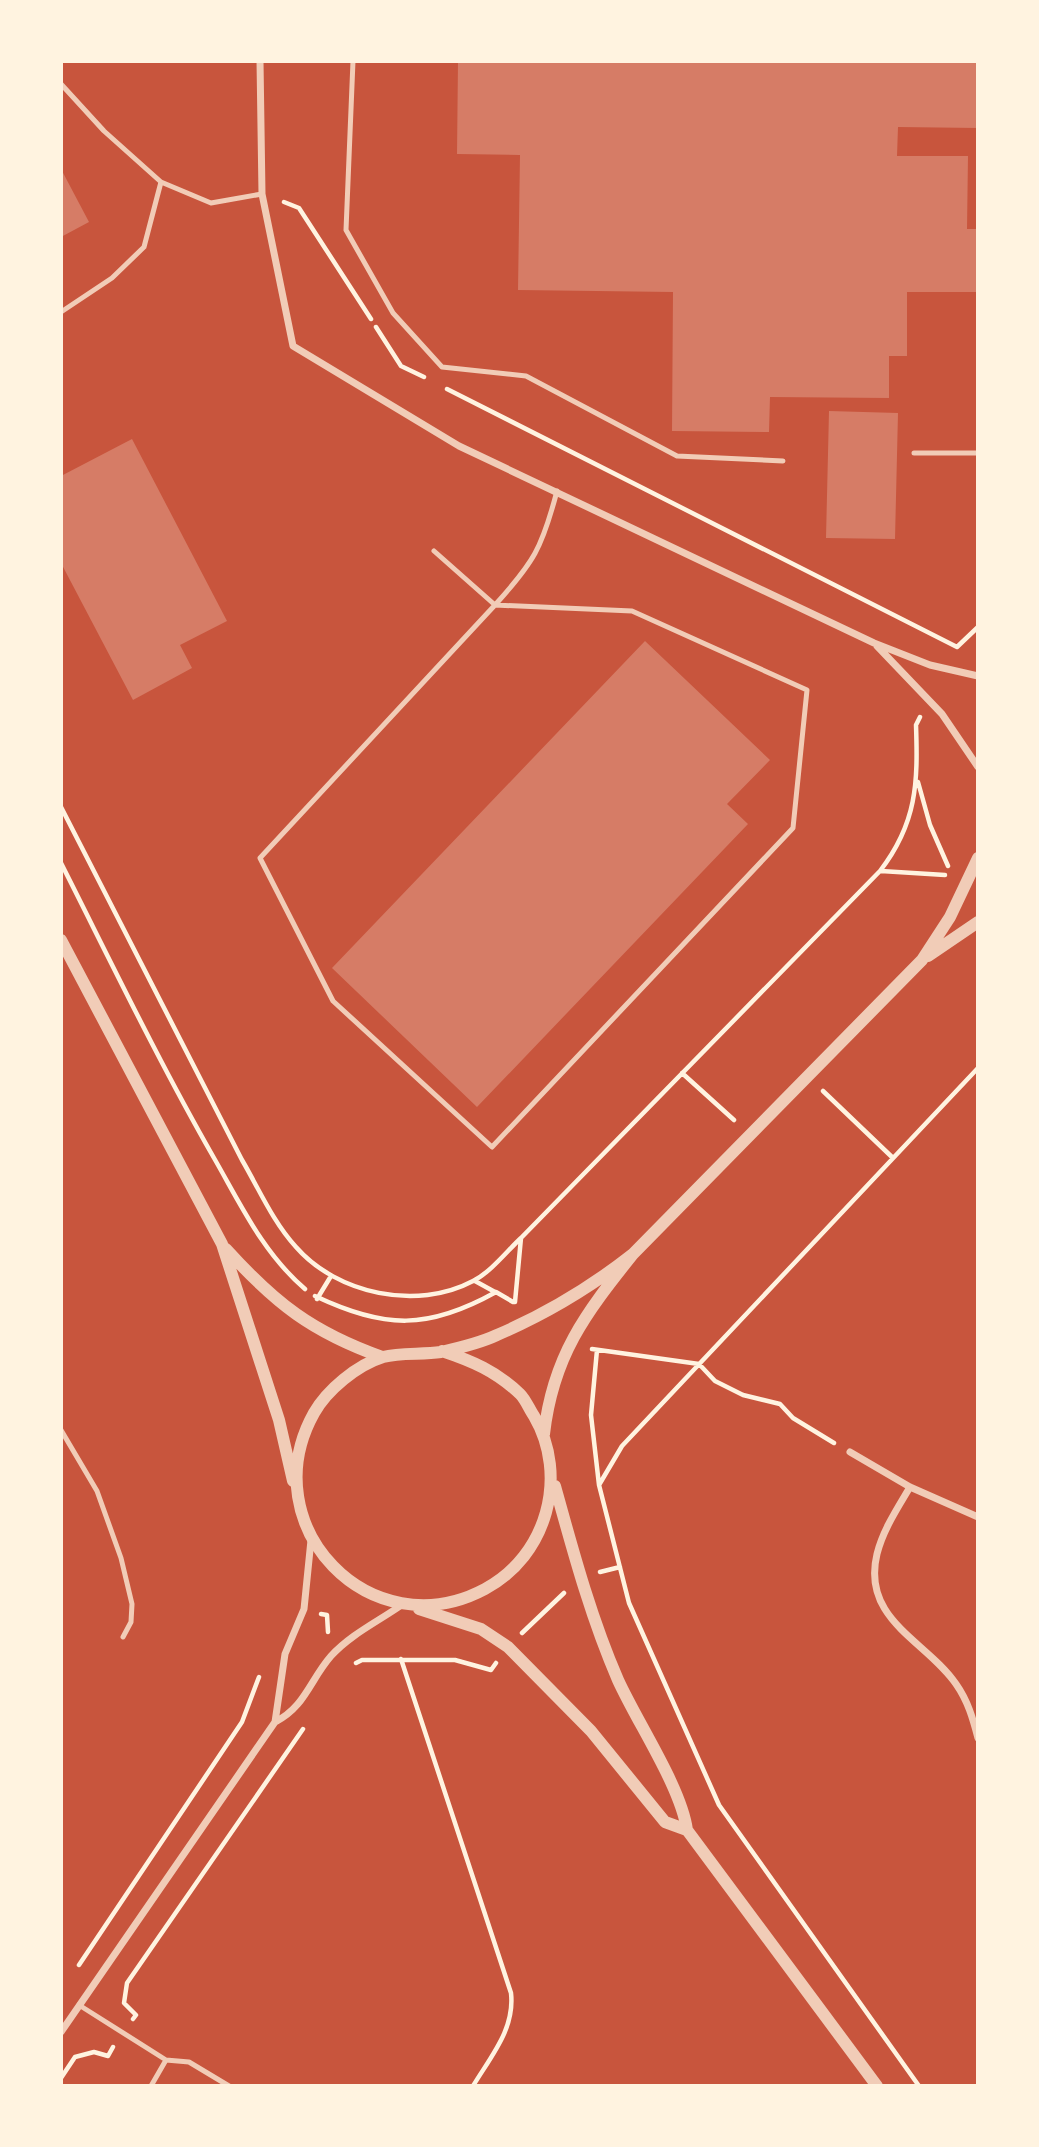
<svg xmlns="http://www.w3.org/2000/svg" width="1039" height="2147" font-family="'Source Sans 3',sans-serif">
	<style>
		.building { fill: #d67c66 }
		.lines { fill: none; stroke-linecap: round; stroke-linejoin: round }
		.path { stroke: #fff3e0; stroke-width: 4.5 }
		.service { stroke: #f1ccb7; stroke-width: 5 }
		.minor { stroke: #f1ccb7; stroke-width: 7 }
		.tertiary { stroke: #f1ccb7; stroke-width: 12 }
	</style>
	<rect width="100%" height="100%" fill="#c8553d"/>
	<path class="building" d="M458,61H978V128L898,127L897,156H968L967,229H978V292H907V356H889V398L770,397L769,432L672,431L673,292L518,290L520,155L457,154Z
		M61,169L89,222L61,237Z
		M829,411L898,413L895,539L826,538Z
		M132,439L227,621L180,645L192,668L133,700L61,563V476Z
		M645,641L770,760L727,804L748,824L477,1107L332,968Z"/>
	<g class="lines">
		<path class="path" d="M284,202L299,208L371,319
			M376,327L401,366L424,377
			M447,389L957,647L978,627
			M918,782L930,825L948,866
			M61,807L242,1160C259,1189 273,1222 296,1247C337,1294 417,1311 473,1281C491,1272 507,1251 521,1238L880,871C917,823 918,783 916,725L920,717
			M61,863C111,962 159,1062 214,1158C241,1205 263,1253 305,1289
			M881,871L945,875
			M682,1073L734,1120
			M823,1091L893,1158
			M475,1281L495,1292
			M315,1296C385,1329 428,1330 496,1292L513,1302
			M317,1299L331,1276
			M515,1302L521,1238
			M592,1349L699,1364L715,1381L743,1395L780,1404L793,1418L834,1443
			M597,1350L591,1415L599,1485
			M600,1572L620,1567
			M321,1614L327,1615L328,1632
			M522,1633L564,1593
			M401,1659L511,1993C515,2029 491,2056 473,2086
			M356,1663L362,1660H455L491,1670L496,1663
			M79,1965L242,1722L259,1677
			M133,2019L136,2015L124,2003L127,1983L303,1729
			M61,2078L75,2057L94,2052L108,2056L113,2047
			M919,2086L719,1805L629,1603L599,1485L622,1446L978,1068"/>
		<path class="service" d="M353,61L346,230L393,313L442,367L526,376L677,456L783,461
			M61,84L104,131L161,182L211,203L262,194
			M61,312L112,278L144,247L161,182
			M914,453H978
			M434,551L495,605L632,611L807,690L793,828L492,1147L333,1001L260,858L495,605C534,562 542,548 557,491
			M61,1430L97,1491L121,1558L132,1604L131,1622L123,1637
			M79,2005L166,2060L189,2062L229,2086
			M151,2086L166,2060"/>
		<path class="minor" d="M260,61L262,194L293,346L459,446L874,643L930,665L978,676
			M877,646L942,714L978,767
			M850,1452L910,1487L978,1517
			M910,1487C897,1509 883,1530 877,1554C861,1620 927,1641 956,1684C968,1701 973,1719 978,1738
			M275,1722L285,1654L304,1609L311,1540
			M61,2032L275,1722C305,1707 310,1680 331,1656C351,1634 379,1621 403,1604"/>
		<path class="tertiary" d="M61,940L222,1244L279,1420L293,1481
			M928,956L978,922
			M226,1249C276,1304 312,1332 382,1357
			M442,1351C472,1361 496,1371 520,1394C526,1400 529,1409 534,1416C569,1476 547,1556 485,1589C371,1650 251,1526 314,1413C327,1390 357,1365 383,1357C401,1352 422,1355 441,1352C459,1348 480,1343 497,1335C546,1314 591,1287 633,1254
			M544,1434C553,1356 585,1314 633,1254L922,960L950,917L978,858
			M555,1486C573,1551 591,1618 618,1680C638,1724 681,1787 687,1830L877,2086
			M419,1609L481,1629L508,1647L591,1731L665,1822L687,1830"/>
	</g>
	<rect width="1039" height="2147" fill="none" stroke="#fff3e0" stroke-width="126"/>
</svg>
